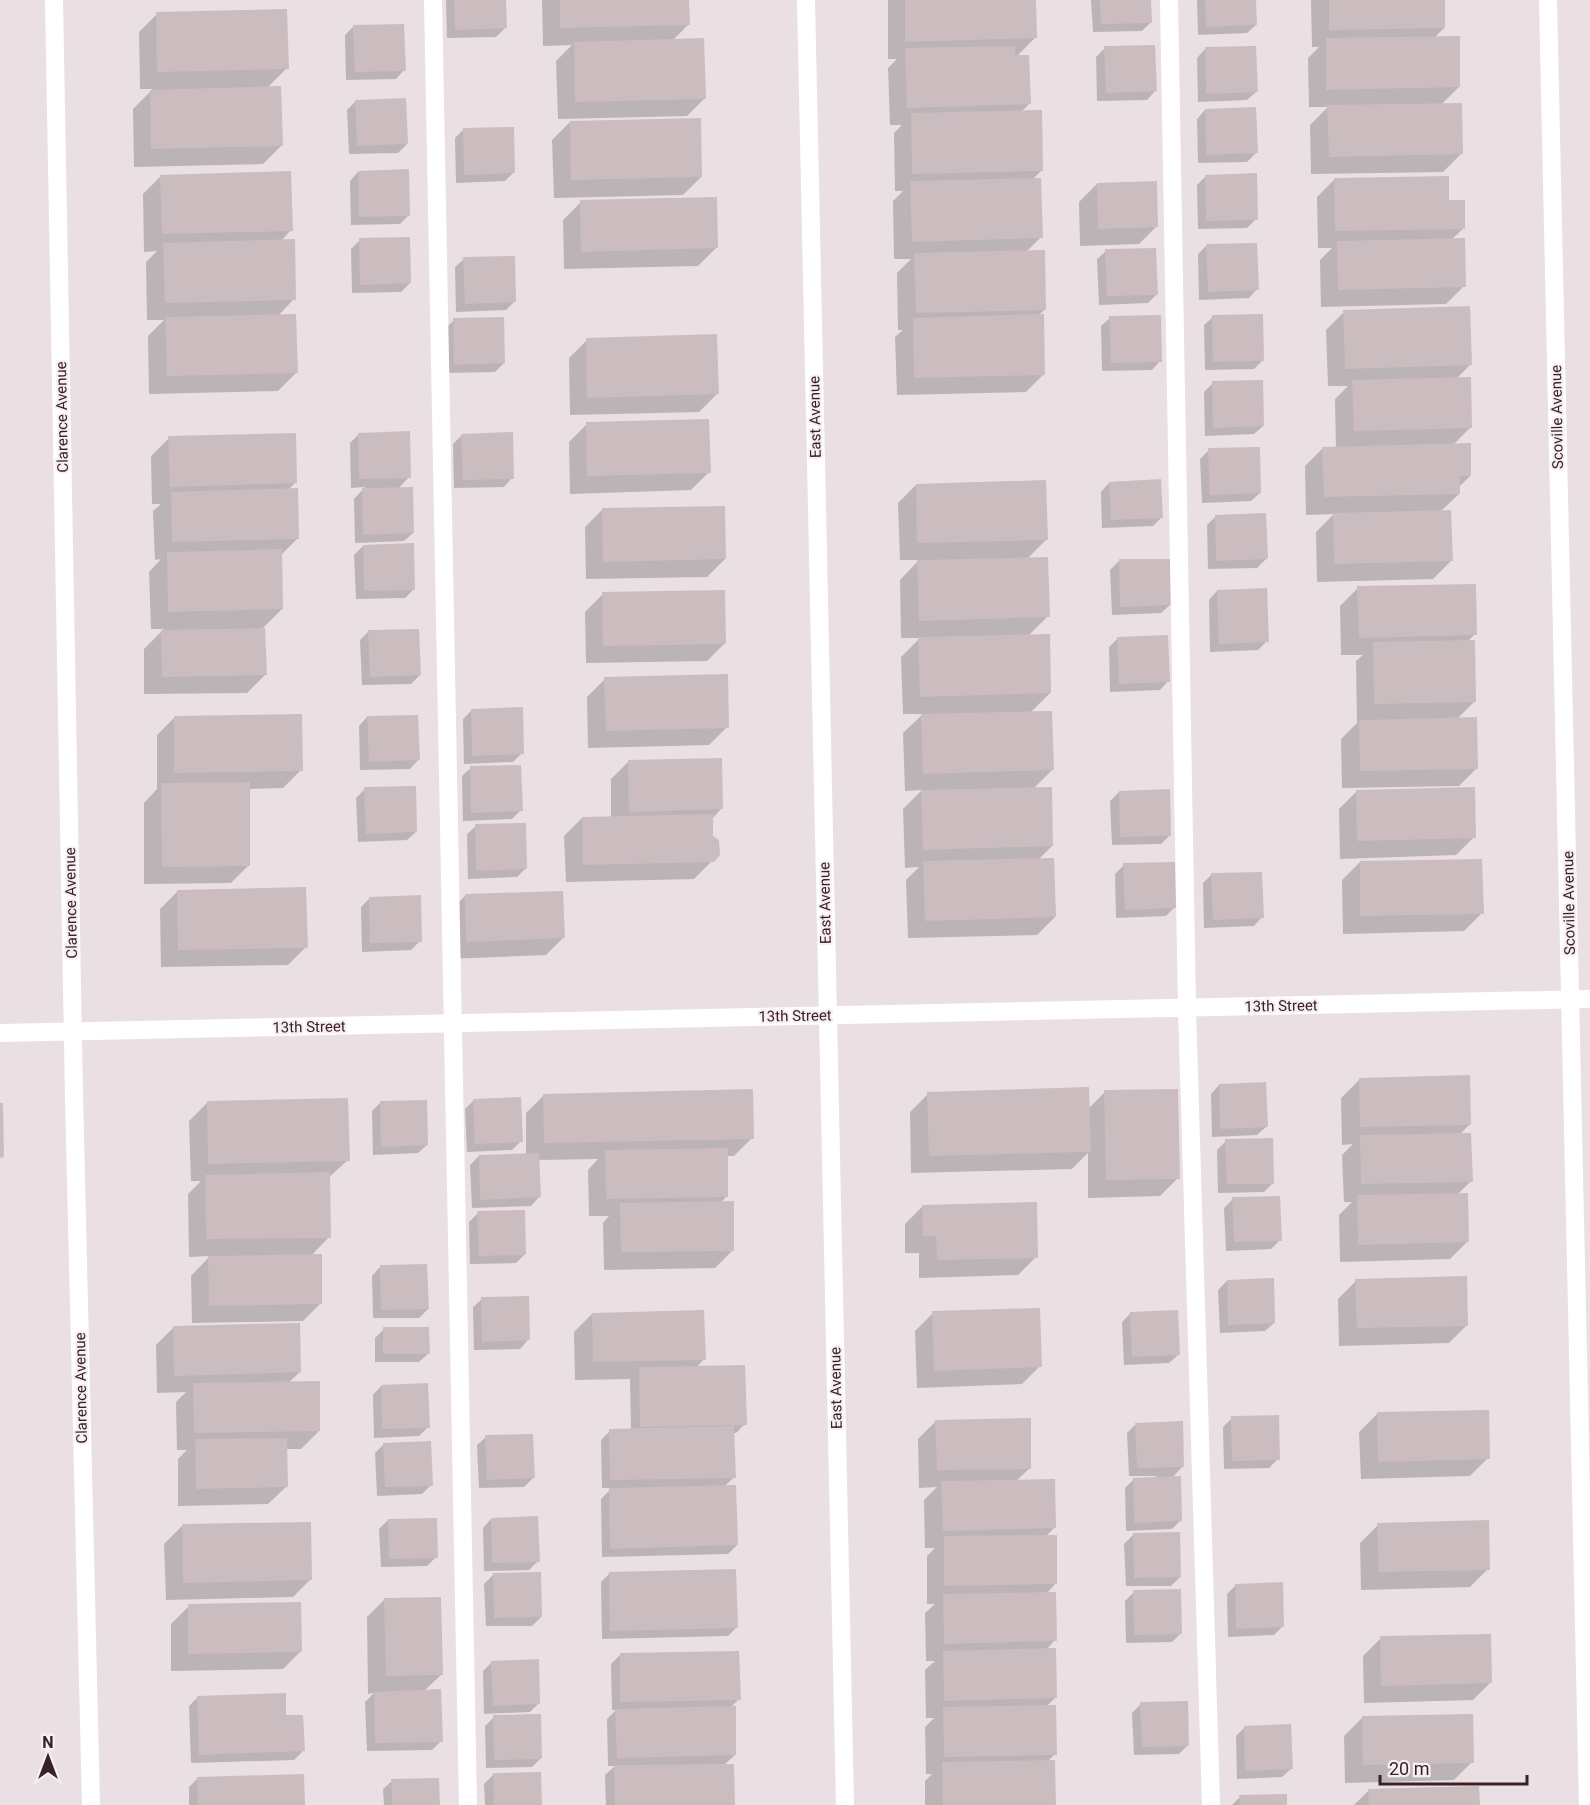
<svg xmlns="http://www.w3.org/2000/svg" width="1590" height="1805" font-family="Roboto,sans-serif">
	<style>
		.shadow { fill: #0003 }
		.building { fill: #cbbcc0 }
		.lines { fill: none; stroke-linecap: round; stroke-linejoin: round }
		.minor { stroke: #fff; stroke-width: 18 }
		.labels { text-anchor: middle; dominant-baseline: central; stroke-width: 4.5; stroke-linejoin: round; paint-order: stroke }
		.street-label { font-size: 15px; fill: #3a2124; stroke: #f7f0f2 }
	</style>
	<rect width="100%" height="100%" fill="#eae0e3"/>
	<path class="shadow" d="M446,0H504L505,28L496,37L447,38Z
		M542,0H688V25L672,41L705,98L687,116L558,119L556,61L572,45L543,46Z
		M888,0H1034L1035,38L1016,57L1029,104L1021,112L1042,170L1032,180L1041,237L1026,252L1045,309L1038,316L1044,374L1026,392L897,395L895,337L903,330H898L897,273L911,259H894L893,201L903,191H895L894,133L902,125H890L888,68L897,59H888Z
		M1091,0H1150L1151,22L1142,31L1093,32Z
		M1197,0H1255L1256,25L1247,33L1198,35Z
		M1311,0H1443L1444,28L1434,38L1459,87L1441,105L1461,154L1443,172L1311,174L1310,125L1328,107H1309L1308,58L1319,47H1312Z
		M157,14L287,68L267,88L281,146L263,164L134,167L133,109L153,89H140L139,32Z
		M353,27L404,70L396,79L346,80L345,35Z
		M1105,48L1155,91L1147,100L1097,101L1096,57Z
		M1205,49L1256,92L1247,100L1198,102L1197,58Z
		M356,101L407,144L398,153L349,154L347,110Z
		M1205,110L1256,153L1247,162L1198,163L1197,119Z
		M570,122L701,177L683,195L554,198L552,140Z
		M463,130L514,172L505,181L456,183L455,138Z
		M358,172L409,215L400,224L351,225L350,181Z
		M161,176L291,230L281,241L294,299L278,316L296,373L278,391L149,394L148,336L164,320H147L146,262L157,251L144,252L143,194Z
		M1206,176L1256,219L1247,228L1198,229L1197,185Z
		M1335,179L1448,202L1464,228L1452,239L1464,286L1446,304L1321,307L1320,260L1332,248H1318L1317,197Z
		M1097,184L1157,226L1139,244L1080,246L1079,202Z
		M581,202L716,248L698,266L564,269L563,220Z
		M360,240L410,283L401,292L352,293L351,249Z
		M1206,246L1257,289L1249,298L1199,300L1198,254Z
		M1106,251L1157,294L1148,303L1099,305L1097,259Z
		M464,259L514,302L506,310L456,312L455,267Z
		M1344,312L1471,364L1456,379L1471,427L1453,445L1470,476L1459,487V494L1440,512L1451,561L1433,579L1317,582L1316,532L1334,514L1306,515L1305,466L1323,448H1336L1335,399L1348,386H1328L1326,330Z
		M1213,317L1263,360L1254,369L1205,370L1204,325Z
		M1110,318L1160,361L1152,370L1102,371L1101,326Z
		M454,320L504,363L495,372L446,373L445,329Z
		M587,340L717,394L699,412L570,415L569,358Z
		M1213,383L1263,426L1254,434L1205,436L1204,392Z
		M587,424L709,472L691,490L570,494L569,442Z
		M359,434L409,477L398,489L413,533L404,541L355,543L354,499L365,487L351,488L350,443Z
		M462,435L512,478L504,487L454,488L453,444Z
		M169,438L296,482L288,490L298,538L281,555L282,609L261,630L265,675L247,693L144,694V649L164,629H151L149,572L161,559L155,560L153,511L161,504H152L151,456Z
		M1209,450L1260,493L1251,501L1202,503L1200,459Z
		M1109,483L1162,517L1153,526L1102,528L1101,492Z
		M916,485L1047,539L1027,559L1048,616L1028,636L1050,693L1030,713L1052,770L1033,789L1052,846L1038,860L1055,917L1037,935L908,938L906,880L919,867L905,868L903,809L922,790L905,791L903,733L923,714H903L901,657L920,638H901L900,580L919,560H900L898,503Z
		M603,509L725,559L707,577L586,579L585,527Z
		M1216,516L1266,559L1257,568L1208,569L1207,525Z
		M363,546L414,589L405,598L356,599L354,555Z
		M1119,561L1170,605L1161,613L1112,615L1110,570Z
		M1358,588L1475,634L1468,641L1475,701L1457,719L1477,768L1459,786L1342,788L1341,739L1357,723L1356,661L1363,655H1341L1340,606Z
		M1217,591L1267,641L1258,650L1210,652L1209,600Z
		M603,594L725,643L707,661L586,663L585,612Z
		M369,631L420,675L411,684L362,685L360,640Z
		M1117,639L1168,681L1160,690L1110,692L1109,647Z
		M605,679L727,727L709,745L588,748L587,697Z
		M472,710L522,753L513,762L464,764L463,719Z
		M175,717L301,770L283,788L248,789L249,865L231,883L144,884V803L157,789V735Z
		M367,717L418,760L410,769L360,770L359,726Z
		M629,761L721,809L712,819V837L718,855L694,879L566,882L564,836L582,818H611V779Z
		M471,768L521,810L512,819L463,821L462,776Z
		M365,789L416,832L407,840L358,842L356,798Z
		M1357,791L1474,837L1456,855L1340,859L1339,809Z
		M1119,792L1170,835L1161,844L1112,845L1110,801Z
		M476,826L526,868L517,877L468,879L467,834Z
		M1360,862L1482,913L1464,931L1343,934L1342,880Z
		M1124,865L1174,908L1166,916L1116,918L1115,874Z
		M1211,875L1262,917L1254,926L1204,928L1203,883Z
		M178,891L306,947L288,965L161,967L160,909Z
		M465,896L564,937L546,955L448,959L447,914Z
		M370,898L420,941L411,950L362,952L361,907Z
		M1359,1080L1470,1124L1459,1135L1471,1181L1458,1194L1468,1241L1450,1259L1340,1262L1339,1215L1352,1202H1344L1342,1155L1353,1144L1342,1145L1341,1098Z
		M1219,1085L1266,1127L1257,1135L1212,1137L1211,1094Z
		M1105,1092L1178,1178L1160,1196L1088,1198V1153L1072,1169L911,1173L910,1112L928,1094L1088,1109Z
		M544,1095L752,1138L734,1156H726L727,1196L720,1203L733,1250L715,1268L604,1270L603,1223L609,1216H589L588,1170L598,1159L538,1160L539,1197L531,1206L472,1208L470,1165L479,1156L526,1155V1113Z
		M474,1100L521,1141L512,1150L467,1152L465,1109Z
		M207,1103L348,1160L328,1178L329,1237L311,1256L321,1303L303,1321L192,1323L191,1276L210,1256L189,1257L188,1194L201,1181H191L189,1121Z
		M380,1103L427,1145L418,1153L373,1155L372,1111Z
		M1226,1141L1273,1183L1264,1192L1218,1193L1217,1150Z
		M1233,1199L1280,1240L1271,1249L1226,1251L1224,1208Z
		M923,1206L1036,1257L1018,1275L919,1278V1253H905V1224Z
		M478,1213L525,1254L516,1263L470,1264L469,1222Z
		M380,1267L428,1309L419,1318H373L372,1276Z
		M1227,1281L1274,1323L1265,1331L1220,1333L1218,1290Z
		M1356,1281L1467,1325L1449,1343L1339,1346L1338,1299Z
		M482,1299L528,1340L520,1349L474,1350L473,1307Z
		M933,1313L1040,1366L1022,1384L917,1388L915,1331Z
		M1131,1313L1178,1355L1169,1363L1124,1365L1122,1322Z
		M592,1314L704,1359L696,1368L745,1424L736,1433H733L734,1477L724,1487L737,1545L728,1554L602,1557L601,1499L612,1488H602L601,1440L610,1431L631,1430L630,1379L575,1380L574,1332Z
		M174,1327L300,1372L288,1383L319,1431L301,1449H286L287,1486L268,1504L178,1506V1459L187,1450H177L176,1402L186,1392L157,1393L156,1345Z
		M384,1329L428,1354L419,1362H375V1338Z
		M381,1386L428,1427L419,1436L374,1438L373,1395Z
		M1377,1414L1488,1458L1470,1476L1361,1479L1359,1432Z
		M1232,1418L1278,1459L1269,1468L1224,1469L1223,1427Z
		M936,1421L1030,1468L1016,1481L1054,1528L1045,1537L1056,1583L1046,1594L1055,1640L1046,1650L1055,1698L1046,1707L1055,1754L1047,1762L1055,1805H925V1781L932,1774H926L925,1727L934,1718H926L925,1670L935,1661H926L925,1613L935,1604H927V1556L935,1548H925L924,1500L937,1487L919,1488L918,1439Z
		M1136,1424L1183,1466L1172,1478L1181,1520L1172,1529L1126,1531L1125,1488L1134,1479L1156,1478V1476H1129L1127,1433Z
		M486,1437L533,1478L524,1487L479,1488L477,1445Z
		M384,1444L431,1485L422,1494L377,1496L375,1453Z
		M491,1519L538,1561L529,1570L484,1571L483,1528Z
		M388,1520L436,1557L427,1566L381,1567L379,1529Z
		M1378,1525L1488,1569L1470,1587L1361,1590L1360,1543Z
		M182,1526L311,1579L293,1597L166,1600L164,1544Z
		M1133,1535L1180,1577L1171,1586H1126L1124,1544Z
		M610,1573L737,1627L728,1636L602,1639L601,1582Z
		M493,1575L541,1617L532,1626H486L484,1584Z
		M1236,1585L1282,1627L1274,1635L1228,1637L1227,1594Z
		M1134,1592L1181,1633L1172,1642L1126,1643L1125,1601Z
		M385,1599L442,1674L424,1691L441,1741L432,1750L367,1751L365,1702L374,1693L368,1694L367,1617Z
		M189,1606L301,1651L283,1669L171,1671V1624Z
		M1381,1638L1491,1682L1473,1700L1364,1703L1363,1656Z
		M620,1655L739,1699L730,1708L735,1755L724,1765L733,1805H606L605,1775L615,1766H608L607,1719L616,1710H612L611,1664Z
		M492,1662L539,1703L530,1712L484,1714L483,1671Z
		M198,1697L285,1716L303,1751L294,1760L191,1763L189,1706Z
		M1141,1704L1188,1745L1179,1754L1134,1755L1132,1713Z
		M494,1717L541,1758L532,1767L486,1768L485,1726Z
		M1362,1718L1472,1762L1454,1780L1345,1783L1344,1736Z
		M1244,1728L1291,1769L1282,1777L1237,1779L1236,1736Z
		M493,1775L540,1805H485L484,1784Z
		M198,1778L303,1805H189V1787Z
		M392,1781L438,1805H384L383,1789Z
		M1369,1790L1478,1805H1354Z
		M1240,1797L1286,1805H1232Z"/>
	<path class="building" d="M454,0H506L507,28L455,30Z
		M560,0H689L690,25L560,28Z
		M905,0H1036L1037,38L905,42Z
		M1100,0H1151L1152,23L1101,24Z
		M1205,0H1256L1257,25L1206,27Z
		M1329,0H1445V28L1329,30Z
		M287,9L289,69L157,72L156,12Z
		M404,24L406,71L355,72L353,25Z
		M1460,36V87L1326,90V38Z
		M704,38L706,99L575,102L574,42Z
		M1155,45L1157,91L1106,93L1104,46Z
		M1015,46V55H1029L1031,104L907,108L905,48Z
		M1256,46L1258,92L1206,94L1205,47Z
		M281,86L283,146L151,149L150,90Z
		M406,98L408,144L357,146L355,100Z
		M1462,103L1463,154L1329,157L1327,105Z
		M1256,107L1258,153L1206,155L1205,109Z
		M1042,110L1043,171L912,174L911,113Z
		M701,118L702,177L571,180L570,121Z
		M514,127L515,173L464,175L463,128Z
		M409,169L410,216L359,217L358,171Z
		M291,171L293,231L162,234L160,175Z
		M1257,173L1258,220L1206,221L1205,175Z
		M1449,176V200H1465V229L1335,231L1334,178Z
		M1041,178L1043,238L912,242L910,181Z
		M1157,181L1158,227L1098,229L1097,183Z
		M717,197L718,248L581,252L580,200Z
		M410,237L411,283L360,285L359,238Z
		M1465,238L1466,287L1338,290L1337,241Z
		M295,239L296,300L165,303L163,243Z
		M1257,243L1259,290L1208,292L1206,244Z
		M1156,248L1158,295L1107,296L1105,249Z
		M1045,250L1046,310L916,313L914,253Z
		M515,256L516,302L465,304L463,257Z
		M1470,306L1472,365L1345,369L1343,310Z
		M296,314L298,373L167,376L165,317Z
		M1044,314L1045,375L914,378L913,318Z
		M1263,314L1264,361L1213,362L1212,315Z
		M1161,315L1162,362L1111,363L1109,316Z
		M504,317L505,363L454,365L453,318Z
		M717,334L719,394L587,398L586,338Z
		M1471,377L1472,428L1354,431L1352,380Z
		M1263,380L1264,426L1213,428L1212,381Z
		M709,419L711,473L587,476L586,422Z
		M410,431L411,478L359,479L358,433Z
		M513,432L514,479L463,480L461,434Z
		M296,433L297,483L170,487L168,436Z
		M1471,443V476H1460V494L1324,497L1322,447Z
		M1260,447L1261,493L1210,495L1208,448Z
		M1161,479L1163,518L1111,520L1109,482Z
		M1046,480L1048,540L917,543L916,484Z
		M413,487L414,533L363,535L362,488Z
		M298,488L299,539L172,542L171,492Z
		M725,506L726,559L603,562L602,508Z
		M1451,510L1453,561L1334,564L1333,513Z
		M1266,513L1268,559L1216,561L1215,515Z
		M414,543L415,590L364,591L363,545Z
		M282,549L283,609L168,612L167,552Z
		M1048,557L1050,617L919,621L917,560Z
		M1119,559H1170L1171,605L1120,607Z
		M1476,584L1477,635L1359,638L1357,586Z
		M1267,588L1269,642L1219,644L1217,590Z
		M725,590L726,644L603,646L602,592Z
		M265,628L267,675L162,677L161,630Z
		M419,629L421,675L370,677L368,630Z
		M1050,634L1051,693L920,697L918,637Z
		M1168,635L1170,682L1119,684L1117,637Z
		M1475,640L1476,702L1374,704L1373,642Z
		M728,674L729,728L606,731L604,677Z
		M523,707L524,754L472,756L471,709Z
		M1052,711L1054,770L923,774L921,714Z
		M302,714L303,771L174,773V716Z
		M418,715L420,760L369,762L367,716Z
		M1477,717L1478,769L1360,771L1359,720Z
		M722,758L723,809L629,812L628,760Z
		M521,765L523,811L471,813L470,766Z
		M250,782V866L162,867L161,783Z
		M416,786L417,832L366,834L364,787Z
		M1052,787L1053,846L923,850L921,790Z
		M1475,787L1476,838L1357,841L1356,790Z
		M1170,789L1171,836L1120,837L1119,791Z
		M713,814V836L719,840L720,855L714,862L583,865L582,817Z
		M526,823L527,869L476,871L475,824Z
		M1054,858L1056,917L925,921L923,861Z
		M1482,859L1484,914L1360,916V861Z
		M1175,862L1176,908L1125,910L1123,863Z
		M1262,872L1264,918L1213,920L1211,873Z
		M306,887L308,948L178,950L177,890Z
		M563,891L565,938L466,942L465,894Z
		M421,895L422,942L370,943L369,897Z
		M1470,1075L1471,1125L1360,1127L1359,1078Z
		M1266,1082L1268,1127L1220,1129L1219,1084Z
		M1089,1087L1091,1152L929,1156L927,1092Z
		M753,1089L754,1139L544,1143L543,1094Z
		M1178,1089L1180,1179L1106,1180L1104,1090Z
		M521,1097L523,1142L475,1144L473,1099Z
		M348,1098L350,1161L208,1164L207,1101Z
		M427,1100L428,1145L381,1147L380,1101Z
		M0,1103H3L4,1157L0,1158Z
		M1471,1133L1473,1182L1361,1184L1360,1135Z
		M1273,1138L1274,1184H1227L1225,1139Z
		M728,1148V1197L606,1199L605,1150Z
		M539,1153L541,1197L480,1200L479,1155Z
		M330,1172L331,1238L206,1239L205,1175Z
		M1468,1193L1469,1242L1358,1245L1357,1195Z
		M1280,1196L1282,1241L1234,1242L1232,1197Z
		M734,1201V1251L621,1252L620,1203Z
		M1037,1202L1038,1258L937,1260L936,1236H923L922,1205Z
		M525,1210L526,1255L479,1256L477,1211Z
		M322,1254V1304L209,1306L208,1256Z
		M427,1264L429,1309L381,1310L380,1265Z
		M1467,1276L1468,1326L1357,1328L1355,1279Z
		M1274,1278L1275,1323L1228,1325L1227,1280Z
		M529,1296L530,1340L482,1342L481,1297Z
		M1040,1308L1042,1367L934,1371L932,1311Z
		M704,1310L706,1360L593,1362L592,1313Z
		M1178,1310L1180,1355L1132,1357L1130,1312Z
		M300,1323L301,1372L174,1376L173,1326Z
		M383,1327H429L430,1354H383Z
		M745,1365L747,1425L640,1427L639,1367Z
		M320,1381V1431L194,1433L193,1383Z
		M428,1383L430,1428L382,1429L381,1385Z
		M1489,1410L1490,1459L1378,1462L1377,1412Z
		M1279,1415L1280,1460L1232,1461L1231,1416Z
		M1031,1418V1469L937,1470L935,1420Z
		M1183,1421L1184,1467L1137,1468L1135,1423Z
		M734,1426L736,1478L610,1480L609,1429Z
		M533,1434L535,1478L487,1480L485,1435Z
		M287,1438L288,1487L196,1489L195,1439Z
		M431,1441L433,1486L385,1487L383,1443Z
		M1181,1476L1182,1521L1134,1523L1133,1478Z
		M1055,1479L1056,1528L943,1531L941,1481Z
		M736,1485L738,1545L610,1549L609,1488Z
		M538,1516L540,1562L492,1563L491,1518Z
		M437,1518L438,1558L389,1559L388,1519Z
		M1489,1520L1490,1570L1379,1572L1377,1523Z
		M311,1522L312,1580L183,1583L182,1524Z
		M1180,1532L1181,1577L1134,1578L1133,1533Z
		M1057,1535V1584L944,1586V1536Z
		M736,1569L738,1628L610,1631L609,1572Z
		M541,1572L542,1617L494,1618L493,1573Z
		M1283,1582L1284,1627L1236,1629L1235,1584Z
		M1181,1589L1182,1634L1134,1635L1133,1590Z
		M1056,1592L1057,1641L944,1644L943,1594Z
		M441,1597L443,1675L386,1676L384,1598Z
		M301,1602L302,1652L188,1654V1604Z
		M1491,1634L1492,1683L1381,1686L1380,1636Z
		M1056,1648L1057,1698L944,1701L943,1651Z
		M739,1651L741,1700L620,1702V1653Z
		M539,1659L540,1704L493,1706L491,1661Z
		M441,1689L443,1742L375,1743L374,1692Z
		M286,1693V1715H303L305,1751L199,1755L197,1696Z
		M1188,1701L1189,1746L1142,1747L1140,1702Z
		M1056,1705L1057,1755L944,1757L943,1707Z
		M736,1706V1755L617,1758L615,1709Z
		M541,1714L542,1759L494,1760L493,1715Z
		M1473,1714L1474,1763L1363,1765L1362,1716Z
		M1291,1724L1293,1769L1245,1771L1244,1726Z
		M1055,1760L1056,1805H943L942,1762Z
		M734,1764L735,1805H615L614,1765Z
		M541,1772L542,1805H494L493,1773Z
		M304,1774L305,1805H198L197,1777Z
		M439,1778L440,1805H392L391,1779Z
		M1479,1786L1480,1805H1369L1368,1789Z
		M1287,1794V1805H1240L1239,1795Z"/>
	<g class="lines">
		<path class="minor" d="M54,0L74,1097L91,1805
			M433,0L468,1805
			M806,0L845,1805
			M1169,0L1187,1008L1211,1805
			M1548,1L1588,1805
			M0,1033L1590,999"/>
	</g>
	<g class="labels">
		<g class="street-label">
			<text transform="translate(62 417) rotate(-91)">Clarence Avenue</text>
			<text transform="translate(815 417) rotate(-91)">East Avenue</text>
			<text transform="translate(1557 417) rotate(-91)">Scoville Avenue</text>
			<text transform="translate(71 903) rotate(-91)">Clarence Avenue</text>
			<text transform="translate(825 903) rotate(-91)">East Avenue</text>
			<text transform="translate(1569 903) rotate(-91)">Scoville Avenue</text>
			<text transform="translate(1281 1006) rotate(-1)">13th Street</text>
			<text transform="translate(795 1016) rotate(-1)">13th Street</text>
			<text transform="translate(309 1027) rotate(-1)">13th Street</text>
			<text transform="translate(81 1388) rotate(-91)">Clarence Avenue</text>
			<text transform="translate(836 1388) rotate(-91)">East Avenue</text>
		</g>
	</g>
	<g transform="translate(48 1757)" stroke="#f7f0f2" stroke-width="4.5" paint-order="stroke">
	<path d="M0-4.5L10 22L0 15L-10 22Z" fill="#3a2124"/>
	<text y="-9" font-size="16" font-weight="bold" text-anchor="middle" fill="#3a2124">N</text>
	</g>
	<path d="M1380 1775v9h147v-9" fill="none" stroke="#3a2124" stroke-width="3"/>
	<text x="1389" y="1775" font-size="18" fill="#3a2124" stroke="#f7f0f2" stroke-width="4.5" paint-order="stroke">20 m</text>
</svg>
